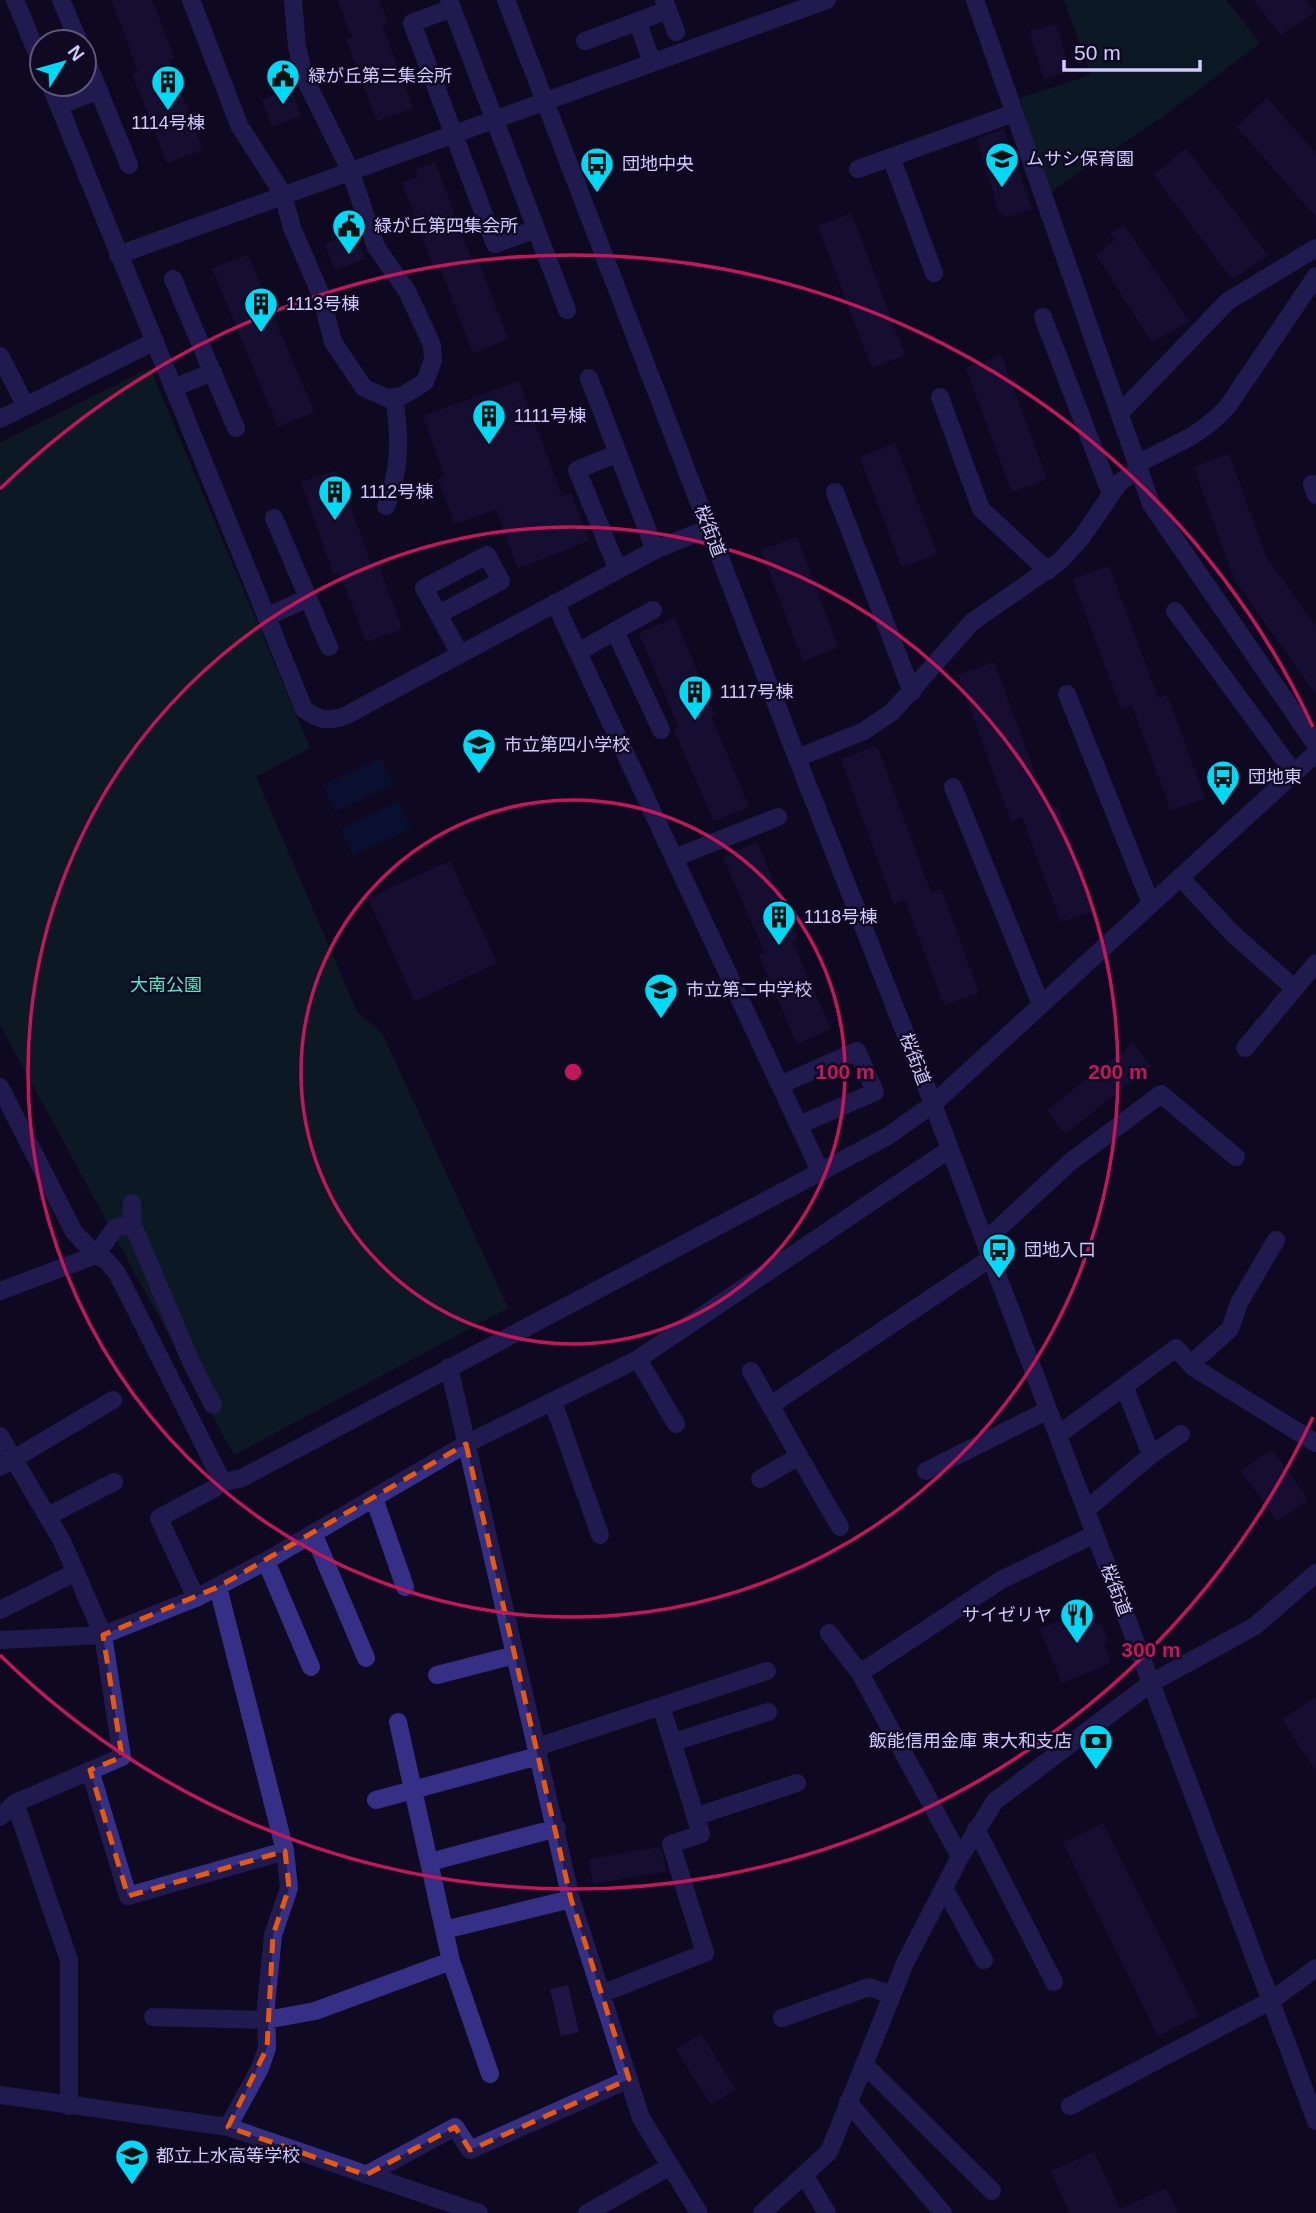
<svg xmlns="http://www.w3.org/2000/svg" width="1316" height="2213" font-family="Helvetica,'Noto Sans JP',sans-serif">
	<style>
		.green { fill: #0d2b2b }
		.water { fill: #041940 }
		.building { fill: #1f1544 }
		.lines { fill: none; stroke-linecap: round; stroke-linejoin: round }
		.minor { stroke: #353085; stroke-width: 18 }
		.marked { fill: none; stroke: #e8590c; stroke-width: 5; stroke-dasharray: 14 9; stroke-linejoin: round }
		.ring { fill: none; stroke: #c2185b; stroke-width: 3.5 }
		.labels { text-anchor: middle; dominant-baseline: central; stroke-width: 5; stroke-linejoin: round; paint-order: stroke }
		.poi-label { font-size: 18px; fill: #d1caff; stroke: #0f0a21; text-anchor: start }
		.street-label { font-size: 18px; fill: #d1caff; stroke: #0f0a21 }
		.park-label { font-size: 18px; fill: #4aebc5; stroke: #0f0a21 }
		.centre { fill: #c2185b; stroke: #0f0a21; stroke-width: 3.5 }
		.ring-label { font-size: 21px; text-anchor: middle; font-weight: bold; fill: #c2185b; stroke: #0f0a21; stroke-width: 5; stroke-linejoin: round; paint-order: stroke }
	</style>
	<rect width="100%" height="100%" fill="#0f0a21"/>
	<path class="green" d="M1064,0H1226L1260,43L1162,117L1049,193L1020,98L1091,75Z
		M150,368L310,748L256,777L357,1012L382,1033L508,1308L234,1455L0,1025V443Z"/>
	<path class="water" d="M381,758L393,784L335,811L323,785Z
		M398,802L411,828L353,855L341,829Z"/>
	<path class="building" d="M112,0H152L174,58L169,59L203,150L167,163L132,73L138,72Z
		M338,0H379L388,23L382,25L413,108L377,121L346,39L352,37Z
		M1254,0H1306L1315,12L1281,35Z
		M1056,24L1070,71L1044,79L1029,31Z
		M291,89L301,116L272,127L262,100Z
		M1267,98L1316,154V217L1237,127Z
		M1004,129L1032,209L1007,217L999,212L977,139Z
		M1186,148L1268,256L1232,279L1154,175Z
		M435,162L471,259L477,257L508,339L473,353L441,269L435,271L402,182L419,176L416,169Z
		M851,213L905,355L872,368L818,226Z
		M1124,225L1189,321L1152,342L1096,255L1115,240L1110,233Z
		M355,233L365,259L335,270L325,244Z
		M248,255L314,412L278,427L212,268Z
		M1001,355L1047,479L1012,492L966,368Z
		M519,381L562,496L571,493L589,541L518,568L496,509L455,524L438,479L445,476L423,416Z
		M895,443L937,554L902,567L860,457Z
		M1229,454L1266,557L1316,627V694L1235,581L1194,467Z
		M337,470L371,563L377,561L402,629L366,642L340,573L334,575L301,482Z
		M797,537L838,647L803,661L761,550Z
		M1109,566L1158,698L1167,695L1205,798L1171,811L1132,705L1121,709L1073,579Z
		M675,618L715,715L711,716L749,807L714,821L674,730L679,728L639,633Z
		M994,662L1048,809L1057,806L1096,910L1061,922L1022,817L1011,821L958,675Z
		M877,746L931,893L941,889L979,993L944,1005L905,900L894,904L841,759Z
		M757,842L798,939L792,941L831,1029L797,1044L759,955L765,953L723,857Z
		M450,861L497,963L415,1001L368,898Z
		M1133,1043L1151,1066L1065,1134L1047,1110Z
		M1272,1449L1308,1500L1277,1521L1241,1471Z
		M1090,1609L1096,1625L1101,1623L1108,1641L1103,1643L1111,1663L1062,1683L1040,1629Z
		M1316,1697V1771L1282,1719Z
		M1103,1823L1199,2016L1158,2036L1063,1843Z
		M660,1847L667,1871L593,1884L589,1859Z
		M568,1985L579,2032L561,2036L550,1989Z
		M701,2034L736,2089L711,2105L676,2049Z
		M1094,2152L1120,2209L1166,2188L1178,2213H1070L1051,2171Z"/>
	<g class="lines">
		<path class="minor" d="M15,0L42,65
			M61,0L79,42
			M191,0L239,125L283,194L292,228L321,295L333,342L364,388L387,398L402,396L425,382L433,360L432,345L407,291L376,247L350,170L305,79L297,47L293,0
			M449,0L567,310
			M506,0L797,758L933,1104L1316,2121
			M664,0L676,32
			M975,0L1151,504L1316,745
			M452,8L412,23L495,244L536,229
			M637,21L652,62
			M585,41L668,10
			M84,55L129,165
			M50,84L304,709C319,720 327,722 345,716L655,550L709,528
			M59,106L99,90
			M891,157L934,273
			M858,169L1014,113
			M118,255L827,0
			M173,279L236,428
			M1043,317L1111,494
			M0,356L26,406
			M589,378L655,550
			M173,388L213,372
			M940,397L981,509L1048,571
			M1120,413L1228,301L1316,248
			M0,419L155,341
			M618,453L577,470L618,570
			M1137,464C1174,444 1199,438 1228,406L1316,276
			M1312,484L1316,495
			M835,492L912,692
			M386,506C401,469 400,436 394,397
			M274,518L329,647
			M555,603L821,1173
			M1175,611L1294,773
			M439,614L501,581L487,555L424,588L460,654
			M266,617L308,598
			M615,631L653,610
			M578,652L615,631L661,730
			M1067,694L1151,904
			M797,758L864,731L892,712L972,622L1060,561L1082,537L1119,483L1139,469
			M953,787L1041,1005
			M674,858L778,817
			M1180,877L1232,933L1294,988
			M1245,1048L1316,963
			M780,1085L857,1051L875,1092L799,1125
			M0,1087L74,1232L96,1255L115,1228L132,1223
			M132,1203V1223L192,1364L213,1405
			M985,1241L1069,1163L1161,1094L1236,1157
			M0,1291L96,1255L106,1260L117,1273L221,1479L229,1481L242,1478L888,1136L933,1104L1316,753
			M638,1359L950,1149
			M1191,1364L1230,1329L1239,1303L1276,1240
			M449,1367L571,1899L641,2118L699,2213
			M751,1371L799,1456L760,1479
			M553,1402L600,1535
			M771,1405L991,1258
			M1058,1435L1176,1348L1193,1367L1316,1443
			M0,1436L62,1541L103,1635L122,1757L15,1803L0,1817
			M1151,1455L1181,1434
			M799,1456L840,1527
			M0,1467L113,1400
			M926,1471L1048,1410
			M374,1498L405,1587
			M1086,1510L1151,1455L1125,1388
			M48,1516L114,1482
			M313,1533L366,1658
			M266,1561L311,1667
			M218,1587L285,1851L289,1888L273,1935L266,2005L267,2048L260,2068L228,2127
			M196,1598L159,1518L215,1488L221,1479
			M0,1610L76,1572
			M829,1633L860,1673L960,1857
			M0,1640L103,1635L196,1598L266,1561L466,1444L638,1359L676,1424
			M860,1673L1001,1580L1095,1534
			M437,1675L515,1655
			M398,1722L451,1961L490,2074
			M674,1742L768,1712
			M537,1747L767,1671
			M90,1770L128,1896L285,1851
			M376,1800L538,1756
			M15,1803L69,1960V2106
			M697,1816L797,1783
			M976,1829L1054,1982
			M430,1862L557,1828
			M944,1888L984,1960
			M444,1930L571,1899
			M601,1994L705,1953L671,1844L701,1834L661,1706
			M153,2017L266,2020L315,2011L451,1961
			M782,2018L869,1987L892,1995
			M864,2064L992,2191
			M0,2095L228,2127L479,2213
			M848,2102L943,2213
			M1070,2106L1272,2000L1316,1968
			M366,2175L455,2127L470,2150L629,2079
			M805,2176L827,2213
			M587,2213L669,2167
			M762,2213L829,2152L905,1963L960,1857L995,1801L1151,1683L1255,1626L1316,1573"/>
	</g>
	<path d="M0 0H1316V2213H0ZM466,1444L571,1899L629,2079L470,2150L455,2127L366,2175L228,2127L267,2048L273,1935L289,1888L285,1851L128,1896L90,1770L122,1757L103,1635L218,1587Z" fill="#0f0a21" fill-opacity=".55" fill-rule="evenodd"/>
	<path class="marked" d="M466,1444L571,1899L629,2079L470,2150L455,2127L366,2175L228,2127L267,2048L273,1935L289,1888L285,1851L128,1896L90,1770L122,1757L103,1635L218,1587Z"/>
	<g class="ring">
		<circle cx="573" cy="1072" r="272"/>
		<circle cx="573" cy="1072" r="545"/>
		<path d="M1313 1417A817 817 0 0 1 0 1655M0 489A817 817 0 0 1 1313 727"/>
	</g>
	<defs>
		<g id="civic-pin" transform="scale(1.75)"><path d="M0 17L-7.5 6A9.5 9.5 0 1 1 7.5 6Z" fill="#00d9f5" stroke="#0f0a21"/><path d="M-.6-6.5H3V-4.5H.6V-3L4-1V1h2V6H-6V1h2V-1L-.6-3ZM-1.2 2.5V6h2.4V2.5Z" fill="#111"/></g>
		<g id="building-pin" transform="scale(1.75)"><path d="M0 17L-7.5 6A9.5 9.5 0 1 1 7.5 6Z" fill="#00d9f5" stroke="#0f0a21"/><path d="M-4-6H4V6H1V3H-1V6H-4ZM-2.5-4.3h1.7v1.8h-1.7ZM.8-4.3h1.7v1.8H.8ZM-2.5-1h1.7V.8h-1.7ZM.8-1h1.7V.8H.8Z" fill="#111"/></g>
		<g id="school-pin" transform="scale(1.75)"><path d="M0 17L-7.5 6A9.5 9.5 0 1 1 7.5 6Z" fill="#00d9f5" stroke="#0f0a21"/><path d="M0-5L7-2L0 1L-7-2ZM-4 1L0 2.5L4 1V4Q0 6-4 4Z" fill="#111"/></g>
		<g id="bus-pin" transform="scale(1.75)"><path d="M0 17L-7.5 6A9.5 9.5 0 1 1 7.5 6Z" fill="#00d9f5" stroke="#0f0a21"/><path d="M-5-6H5V4H4V6H2V4H-2V6H-4V4H-5ZM-3.5-4V0h7V-4ZM-3.5 1.2v1.5H-2V1.2ZM2 1.2v1.5H3.5V1.2Z" fill="#111"/></g>
		<g id="restaurant-pin" transform="scale(1.75)"><path d="M0 17L-7.5 6A9.5 9.5 0 1 1 7.5 6Z" fill="#00d9f5" stroke="#0f0a21"/><path d="M-5-6h1v4h1v-4h1v4h1v-4h1v5L-1.5 .5V6h-2V.5L-5-1ZM5-6V6H3V1.5H1.5Q1.5-4 5-6Z" fill="#111"/></g>
		<g id="bank-pin" transform="scale(1.75)"><path d="M0 17L-7.5 6A9.5 9.5 0 1 1 7.5 6Z" fill="#00d9f5" stroke="#0f0a21"/><path d="M-6-4H6V4H-6ZM0-2.3a2.3 2.3 0 1 0 0 4.6a2.3 2.3 0 1 0 0-4.6Z" fill="#111"/></g>
	</defs>
	<g fill-rule="evenodd">
		<use href="#civic-pin" x="283" y="76"/>
		<use href="#building-pin" x="168" y="82"/>
		<use href="#school-pin" x="1002" y="159"/>
		<use href="#bus-pin" x="597" y="164"/>
		<use href="#civic-pin" x="349" y="226"/>
		<use href="#building-pin" x="261" y="304"/>
		<use href="#building-pin" x="489" y="416"/>
		<use href="#building-pin" x="335" y="492"/>
		<use href="#building-pin" x="695" y="692"/>
		<use href="#school-pin" x="479" y="745"/>
		<use href="#bus-pin" x="1223" y="777"/>
		<use href="#building-pin" x="779" y="917"/>
		<use href="#school-pin" x="661" y="990"/>
		<use href="#bus-pin" x="999" y="1250"/>
		<use href="#restaurant-pin" x="1077" y="1615"/>
		<use href="#bank-pin" x="1096" y="1741"/>
		<use href="#school-pin" x="132" y="2156"/>
	</g>
	<g class="labels">
		<g class="poi-label">
			<text x="308" y="76">緑が丘第三集会所</text>
			<text x="168" y="123" text-anchor="middle">1114号棟</text>
			<text x="1026" y="159">ムサシ保育園</text>
			<text x="622" y="164">団地中央</text>
			<text x="374" y="226">緑が丘第四集会所</text>
			<text x="286" y="304">1113号棟</text>
			<text x="514" y="416">1111号棟</text>
			<text x="360" y="492">1112号棟</text>
			<text x="720" y="692">1117号棟</text>
			<text x="504" y="745">市立第四小学校</text>
			<text x="1248" y="777">団地東</text>
			<text x="804" y="917">1118号棟</text>
			<text x="686" y="990">市立第二中学校</text>
			<text x="1024" y="1250">団地入口</text>
			<text x="1052" y="1615" text-anchor="end">サイゼリヤ</text>
			<text x="1072" y="1741" text-anchor="end">飯能信用金庫 東大和支店</text>
			<text x="156" y="2156">都立上水高等学校</text>
		</g>
		<g class="street-label">
			<text transform="translate(710 531) rotate(69)">桜街道</text>
			<text transform="translate(915 1059) rotate(69)">桜街道</text>
			<text transform="translate(1116 1590) rotate(69)">桜街道</text>
		</g>
		<g class="park-label">
			<text x="166" y="985">大南公園</text>
		</g>
	</g>
	<circle cx="573" cy="1072" r="10" class="centre"/>
	<g class="ring-label">
		<text x="845" y="1079">100 m</text>
		<text x="1118" y="1079">200 m</text>
		<text x="1151" y="1657">300 m</text>
	</g>
	<g transform="translate(63 63) rotate(53)"><circle r="33" fill="#0f0a21" stroke="#5d577a" stroke-width="2"/>
	<path d="M0-5L12 26L0 18L-12 26Z" fill="#00d9f5"/>
	<text y="-10" font-size="19" font-weight="bold" text-anchor="middle" fill="#d1caff">N</text>
	</g>
	<path d="M1064 60v10h136v-10" fill="none" stroke="#d1caff" stroke-width="3.5"/>
	<text x="1074" y="60" font-size="21" fill="#d1caff" stroke="#0f0a21" stroke-width="5" paint-order="stroke">50 m</text>
</svg>
